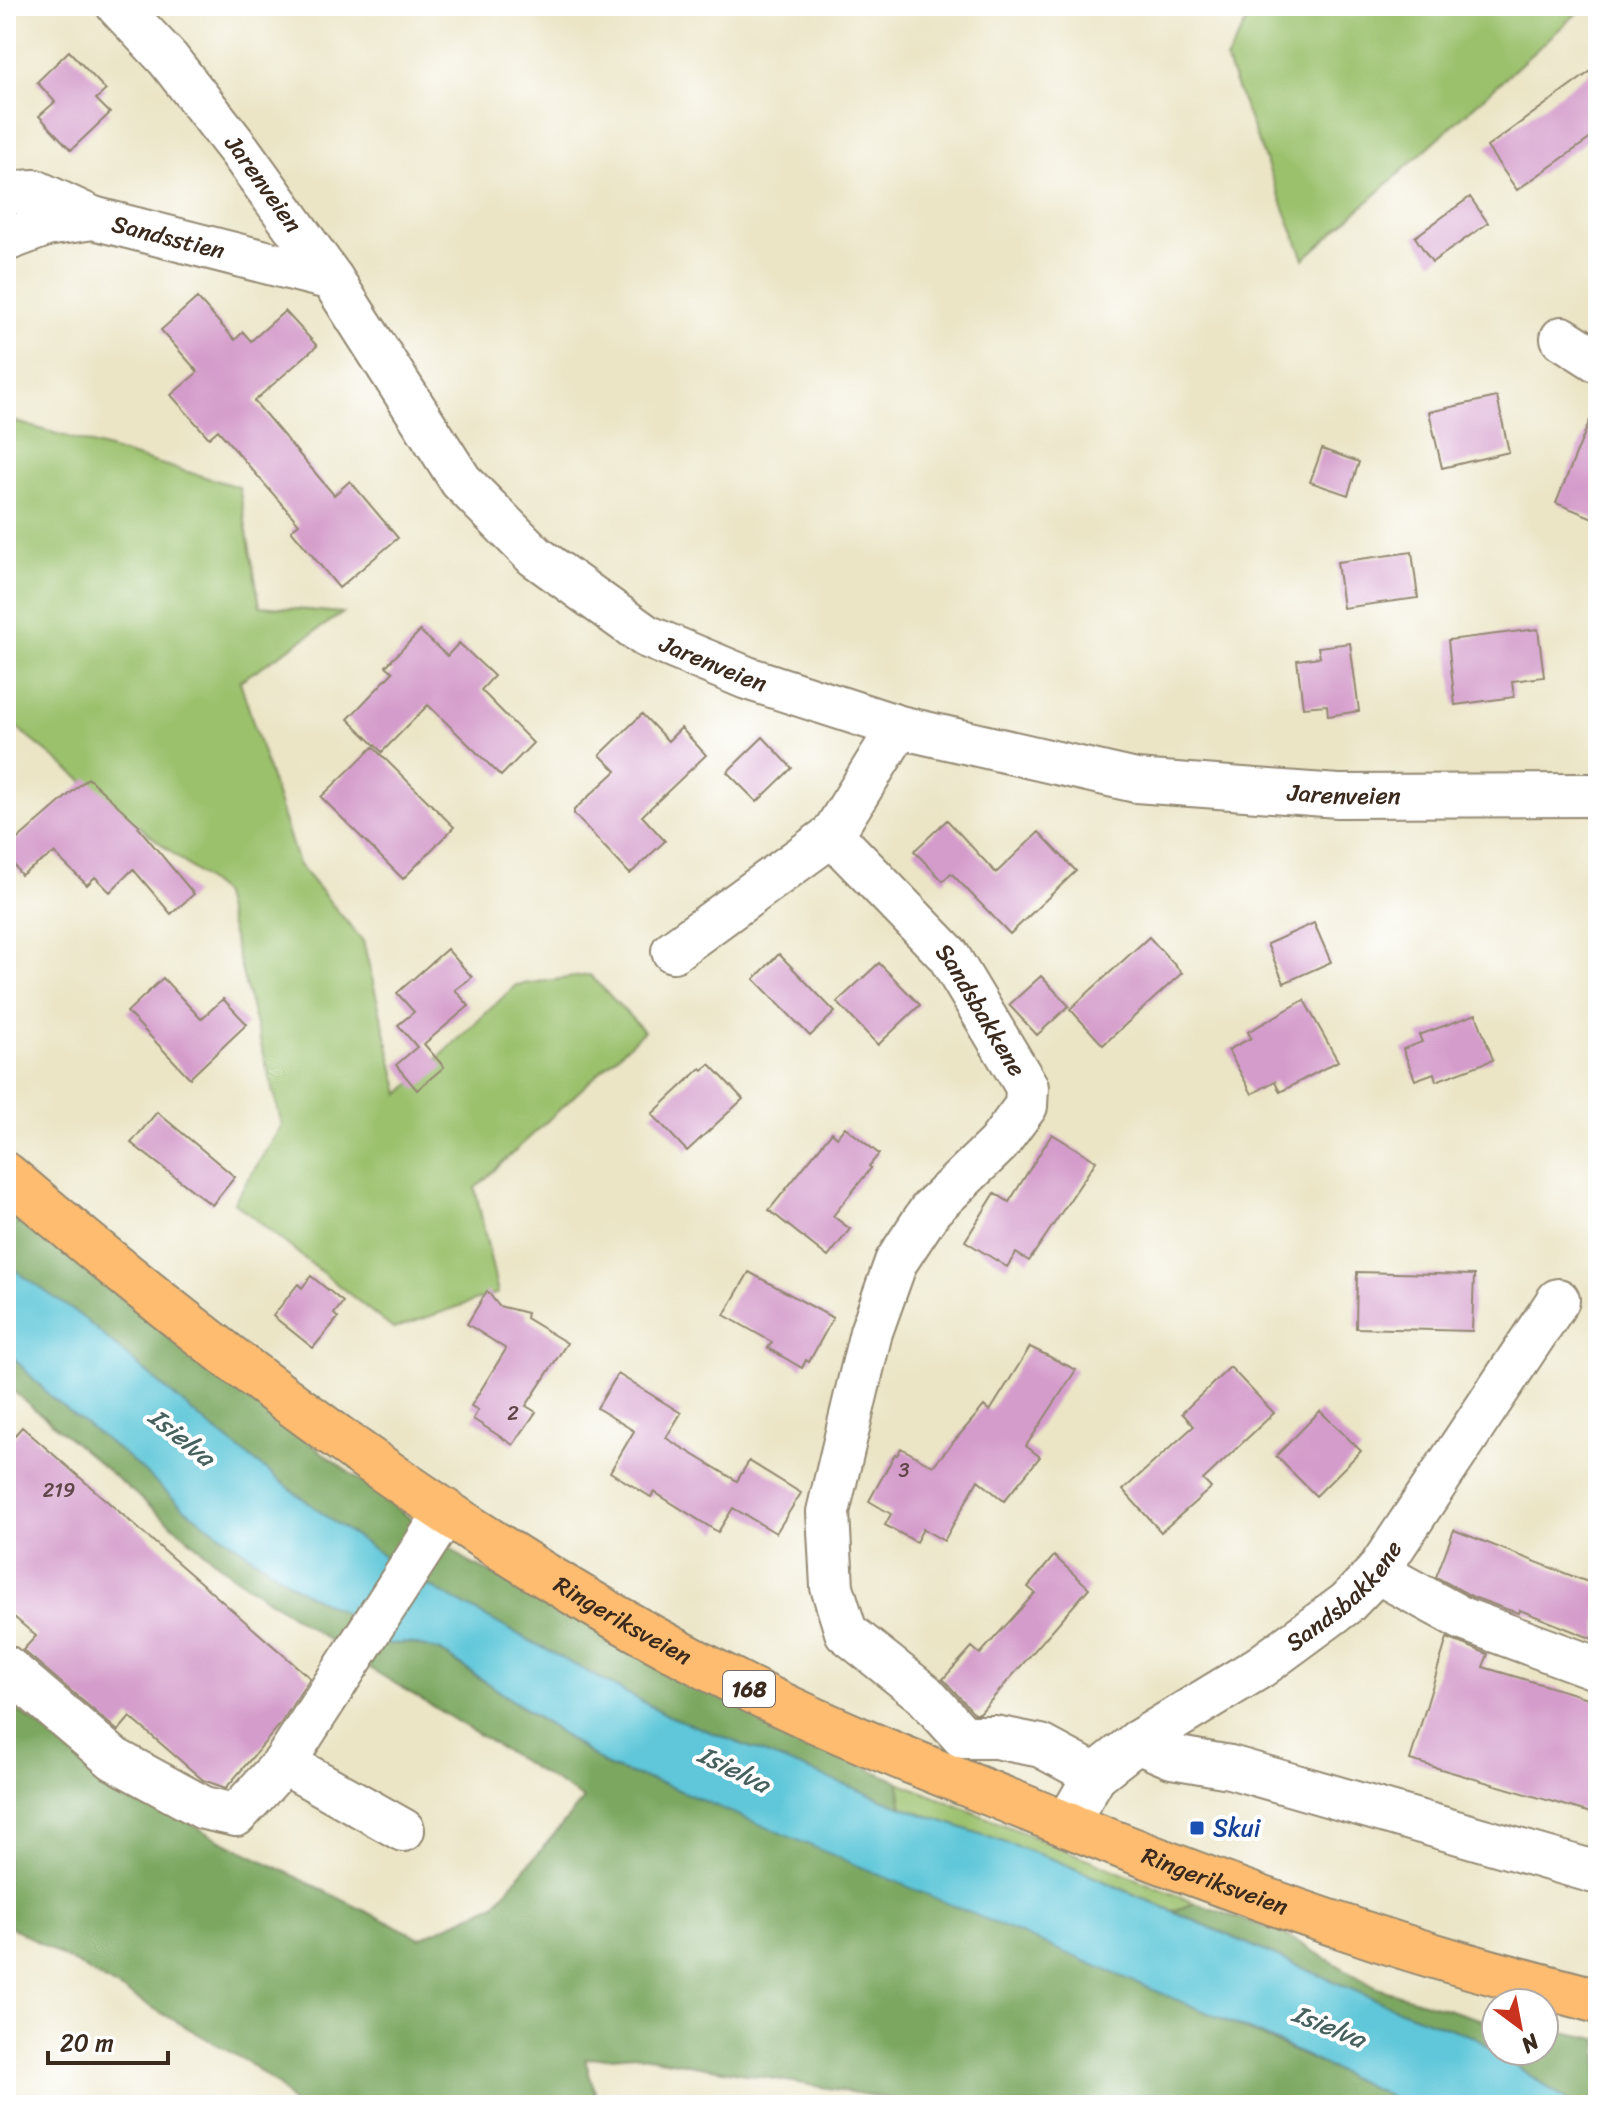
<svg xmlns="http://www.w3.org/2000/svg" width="1604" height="2111" font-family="Sriracha,sans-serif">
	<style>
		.green { fill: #9bc16d; stroke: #6b7646; stroke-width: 2 }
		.forest { fill: #7ca760; stroke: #5c683f; stroke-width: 2 }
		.water { fill: #5ec7d9; stroke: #4c787c; stroke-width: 2 }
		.building { fill: #d49ccb }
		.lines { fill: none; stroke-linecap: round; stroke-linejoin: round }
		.minor-casing { stroke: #938872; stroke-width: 46 }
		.major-casing { stroke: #938872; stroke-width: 48 }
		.minor { stroke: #fff; stroke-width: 42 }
		.major { stroke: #fdbc6f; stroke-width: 44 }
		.transit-dot { fill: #1a4fb4; stroke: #fff; stroke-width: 3 }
		.labels { text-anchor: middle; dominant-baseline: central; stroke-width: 8; stroke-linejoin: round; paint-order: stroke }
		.number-label { font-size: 20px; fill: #614649 }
		.shield { fill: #fff; stroke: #766a62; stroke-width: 2 }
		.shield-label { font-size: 22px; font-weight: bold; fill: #3b2a1e }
		.street-label { font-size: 24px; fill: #3b2a1e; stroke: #fff }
		.transit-label { font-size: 24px; fill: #164399; stroke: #fff; text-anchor: start }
		.water-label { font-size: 26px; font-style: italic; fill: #47615f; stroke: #fff }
	</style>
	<rect width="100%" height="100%" fill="#fff"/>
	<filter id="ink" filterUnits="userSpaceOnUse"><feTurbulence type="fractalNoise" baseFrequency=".0125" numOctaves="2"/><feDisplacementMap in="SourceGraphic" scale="16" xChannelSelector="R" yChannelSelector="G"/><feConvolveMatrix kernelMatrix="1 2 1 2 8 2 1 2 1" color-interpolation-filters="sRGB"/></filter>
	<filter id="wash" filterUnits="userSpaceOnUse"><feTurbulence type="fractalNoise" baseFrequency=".006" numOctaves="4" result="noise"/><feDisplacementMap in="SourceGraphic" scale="32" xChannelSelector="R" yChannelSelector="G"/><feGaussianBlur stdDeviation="1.8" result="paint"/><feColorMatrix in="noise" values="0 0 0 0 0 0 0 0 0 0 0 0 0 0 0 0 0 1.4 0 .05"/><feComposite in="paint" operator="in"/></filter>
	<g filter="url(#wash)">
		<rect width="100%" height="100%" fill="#ebe5c6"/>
		<path class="green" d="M1255,6H1585L1304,259L1226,60Z
			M6,419L239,487L260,606L343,613L240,681L298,864L363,941L400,1094L516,985L590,975L644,1031L475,1188L498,1293L393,1329L234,1202L282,1125L221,892L6,719Z
			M899,1782L1195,1903L1173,1911L1055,1860L902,1807Z"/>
		<path class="forest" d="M6,1205L192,1355L470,1563C615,1632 752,1717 899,1782L902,1807L669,1716L425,1584L328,1518L203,1421L82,1317L6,1264Z
			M6,1350L52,1398L130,1459L185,1509L303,1592L341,1611L387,1644L409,1643L440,1651L610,1768L664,1784C913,1888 1164,1987 1407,2105H926L636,2055L585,2059L599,2105H293L280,2087L249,2063L6,1924V1702L120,1784L219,1839L420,1938L495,1904L584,1799L373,1670L233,1576L6,1385Z
			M1195,1903L1284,1934L1377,1988L1496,2024V2051H1544V2028L1598,2039V2105H1573L1474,2037L1397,2009L1173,1911Z"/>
		<path class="water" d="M6,1264L82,1317L203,1421L328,1518L425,1584L669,1716L902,1807L1055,1860L1397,2009L1474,2037L1573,2105H1407L1270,2039L664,1784L611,1768L441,1651L409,1643L387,1644L341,1611L303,1592L185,1509L130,1459L52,1398L6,1350Z"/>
		<g id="blocks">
			<path class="building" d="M69,51L106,90L96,99L110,113L71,150L39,116L55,102L37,82Z
				M1598,66V133L1517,190L1487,147Z
				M1470,197L1488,223L1432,262L1415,237Z
				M197,298L235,340L243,332L251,341L285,311L317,346L254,401L334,495L350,481L398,538L339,588L291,530L299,524L218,430L209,438L171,395L198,372L161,330Z
				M1497,397L1509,452L1442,468L1429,412Z
				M1597,403H1598V520L1556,503Z
				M1322,449L1359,462L1348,495L1310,482Z
				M1412,552L1418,598L1343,608L1337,562Z
				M1538,629L1544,677L1512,681L1514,697L1455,705L1448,640Z
				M420,631L447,656L459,643L494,676L481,690L533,743L501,776L428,705L382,752L348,719L393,672L386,666Z
				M1350,643L1359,711L1328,716L1327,705L1303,707L1297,660L1320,657L1318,647Z
				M642,714L668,741L681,728L706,755L642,816L665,841L630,874L574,814V810L616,771L600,755Z
				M763,737L792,768L757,802L727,772Z
				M373,747L454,827L403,879L321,797Z
				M88,778L140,826L138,827L194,894L171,914L133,869L110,892L95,877L87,885L54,853L21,875L6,853V849Z
				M947,820L996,873L1039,832L1076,871L1010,934L951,873L943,881L914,851Z
				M1314,923L1331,962L1284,983L1267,944Z
				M1149,937L1182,973L1103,1045L1070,1009Z
				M447,949L472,977L455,990L469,1006L424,1044L444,1067L417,1090L396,1065L417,1047L398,1025L414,1012L397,993Z
				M779,954L835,1012L810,1036L754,979Z
				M879,963L920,1005L878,1045L837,1002Z
				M1041,976L1069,1006L1037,1035L1009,1005Z
				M163,978L201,1019L223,999L247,1024L190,1078L127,1012Z
				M1304,1000L1338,1061L1280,1092L1275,1081L1252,1094L1228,1050L1251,1038L1248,1032Z
				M1476,1014L1493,1060L1436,1081L1434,1073L1415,1080L1403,1049L1422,1042L1419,1035Z
				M710,1064L743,1099L687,1151L652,1114L701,1068L703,1070Z
				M157,1112L235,1177L212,1205L131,1143Z
				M845,1127L879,1154L869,1166L871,1168L833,1216L850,1229L828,1257L769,1210L832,1132L837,1137Z
				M1052,1134L1096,1161L1029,1261L1016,1253L1007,1267L965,1241L995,1193L1009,1202Z
				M749,1272L833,1318L809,1362L806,1360L802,1368L768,1348L772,1342L724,1315Z
				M1357,1272L1474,1275L1472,1331L1356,1328Z
				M311,1276L343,1302L334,1314L338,1318L313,1348L273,1316L298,1284L302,1288Z
				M487,1291L499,1306L527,1313L526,1318L567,1343L526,1406L536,1412L513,1445L473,1419L478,1410L471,1406L506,1349L467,1324Z
				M1030,1347L1076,1370L1026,1446L1040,1457L1004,1501L978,1480L944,1541L923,1529L916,1542L885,1525L891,1514L869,1501L895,1454L897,1455L901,1448L933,1466L984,1406L990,1411Z
				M1230,1367L1274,1413L1203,1480L1211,1488L1161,1532L1123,1490L1194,1426L1182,1413Z
				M618,1374L681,1413L666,1438L737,1481L749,1461L801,1493L776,1533L733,1508L718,1532L654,1492L651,1497L610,1472L634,1431L597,1408Z
				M1320,1411L1361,1451L1316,1496L1276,1456Z
				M22,1427L310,1678L279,1726L226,1788L203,1780L130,1717L118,1731L23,1650L36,1636L6,1610V1445Z
				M1454,1530L1598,1586V1641L1520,1610L1519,1613L1506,1609L1473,1597L1436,1577Z
				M1054,1556L1089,1588L980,1713H974L943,1679L972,1647L980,1654L1035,1593L1028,1587Z
				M1447,1638L1488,1654L1483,1667L1598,1701V1815L1410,1760Z"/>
		</g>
	</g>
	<g filter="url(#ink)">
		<use href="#blocks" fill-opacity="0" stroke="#938872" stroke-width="2"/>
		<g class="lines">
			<g class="minor-casing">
				<g id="minor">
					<path id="s1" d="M118,6L168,59L240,151L332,279L461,481L535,556L646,636L747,678L899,727L1136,781L1338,796L1598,795"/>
					<path d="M6,193L35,191L93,218"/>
					<path id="s2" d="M6,240L46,225L93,218L332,279"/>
					<path d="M1562,338L1598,361"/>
					<path id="s3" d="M899,727L832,835L948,955L1027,1087L1026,1106L998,1144L931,1209L896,1262L871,1332L828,1512L832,1587L846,1632L924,1694L963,1737H995L1041,1746L1095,1775"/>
					<path d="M673,951L832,835"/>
					<path d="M1377,1572L1463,1619L1598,1669"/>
					<path d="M6,1667L114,1759L204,1808L236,1815L284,1763L446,1512"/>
					<path d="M1137,1742L1172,1757L1230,1767L1598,1873"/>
					<path d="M284,1763L403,1830"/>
					<path id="s4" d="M1066,1825L1095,1775L1137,1742L1260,1667L1347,1603L1377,1572L1558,1300"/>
				</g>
			</g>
			<g class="major-casing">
				<g id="major">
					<path id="s5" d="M6,1175C234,1370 477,1552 745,1687C829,1729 917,1764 1004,1799C1119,1846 1235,1891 1353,1930C1434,1958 1516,1979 1598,2001"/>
				</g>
			</g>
			<use href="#minor" class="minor"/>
			<use href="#major" class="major"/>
		</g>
	</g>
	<rect class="transit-dot" x="1189" y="1820" width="16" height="16" rx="4"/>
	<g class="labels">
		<g class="number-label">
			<text x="513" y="1413">2</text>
			<text x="904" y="1470">3</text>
			<text x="59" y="1490">219</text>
		</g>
		<rect class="shield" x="723" y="1671" width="52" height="36" rx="6"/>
		<g class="shield-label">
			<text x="749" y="1689">168</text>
		</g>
		<g class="street-label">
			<text stroke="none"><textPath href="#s1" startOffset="230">Jarenveien</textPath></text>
			<text stroke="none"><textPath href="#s2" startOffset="168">Sandsstien</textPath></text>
			<text stroke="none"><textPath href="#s1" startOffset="902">Jarenveien</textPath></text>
			<text stroke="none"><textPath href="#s1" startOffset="1550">Jarenveien</textPath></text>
			<text stroke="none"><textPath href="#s3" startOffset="358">Sandsbakkene</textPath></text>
			<text stroke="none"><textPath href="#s4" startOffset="366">Sandsbakkene</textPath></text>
			<text stroke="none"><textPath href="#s5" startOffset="762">Ringeriksveien</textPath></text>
			<text stroke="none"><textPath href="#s5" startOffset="1410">Ringeriksveien</textPath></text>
		</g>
		<g class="transit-label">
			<text x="1213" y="1828">Skui</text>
		</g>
		<g class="water-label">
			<text transform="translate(182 1437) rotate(39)">Isielva</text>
			<text transform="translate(734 1769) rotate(26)">Isielva</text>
			<text transform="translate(1329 2026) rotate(22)">Isielva</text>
		</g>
	</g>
	<rect width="1604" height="2111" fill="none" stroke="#fff" stroke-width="32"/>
	<g transform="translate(1520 2027) rotate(148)"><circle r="38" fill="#ffffff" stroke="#b1aaa5" stroke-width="2"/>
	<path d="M0-6L14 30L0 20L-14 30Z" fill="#c8321e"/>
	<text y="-12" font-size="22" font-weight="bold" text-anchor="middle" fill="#3b2a1e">N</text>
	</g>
	<path d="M48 2051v12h120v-12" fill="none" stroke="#3b2a1e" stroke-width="4"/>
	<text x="60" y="2051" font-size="24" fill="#3b2a1e" stroke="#ffffff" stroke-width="6" paint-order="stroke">20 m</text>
</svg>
